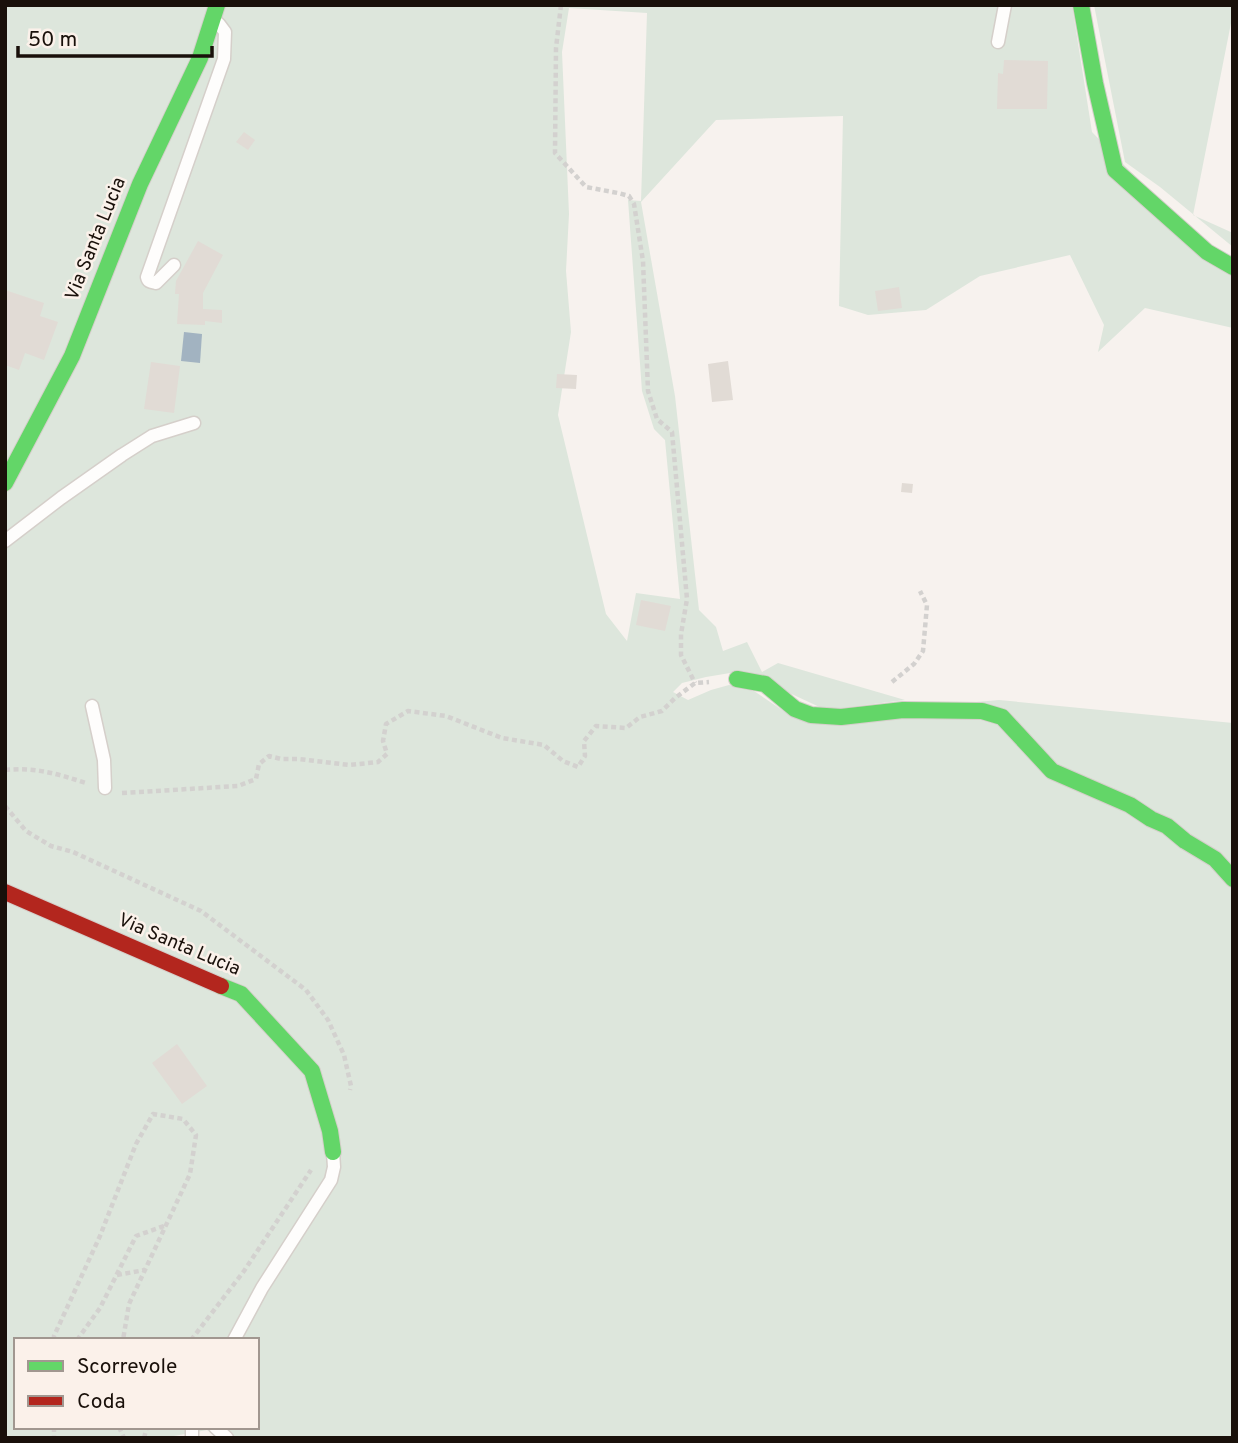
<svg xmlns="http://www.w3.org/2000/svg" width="1238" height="1443" font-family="Overpass,sans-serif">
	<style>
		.green { fill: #dde6dc; fill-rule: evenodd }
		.water { fill: #a2b3c1 }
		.building { fill: #e1dbd5 }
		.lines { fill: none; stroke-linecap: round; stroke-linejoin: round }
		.lane-casing { stroke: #d5cfca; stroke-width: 15 }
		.fast-casing { stroke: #d5cfca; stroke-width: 18 }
		.jam-casing { stroke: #d5cfca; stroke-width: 18 }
		.path { stroke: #d3d1cf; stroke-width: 4.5; stroke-dasharray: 5 3.5; stroke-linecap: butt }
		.lane { stroke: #fefdfc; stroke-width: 12 }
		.fast { stroke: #63d668; stroke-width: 16 }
		.jam { stroke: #b3261e; stroke-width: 16 }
		.labels { text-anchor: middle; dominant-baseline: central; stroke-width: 5; stroke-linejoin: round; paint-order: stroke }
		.street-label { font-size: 19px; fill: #19100a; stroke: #fbf1ea }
	</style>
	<rect width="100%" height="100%" fill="#f7f2ee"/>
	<path class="green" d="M5,5H1072L1092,132L1233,277V328L1145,308L1098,352L1104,325L1070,255L980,276L926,310L868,315L839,306L843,116L716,120L641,202L675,396L699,610L716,627L723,651L747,642L762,672L778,663L905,700L826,710L742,671L706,677L682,683L673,692L688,700L711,690L729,685L751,689L794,718L999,700L1233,723V1438H217L207,1430L163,1438H5ZM569,8L647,13L641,201L628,200L642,391L654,429L665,440L680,599L636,593L627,641L606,614L558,415L571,332L566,271L569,214L562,52ZM16,1340H257V1427H16Z
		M1094,5H1233V13L1193,215L1233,233V247L1160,187L1125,162Z"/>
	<path class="water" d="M184,332L202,334L200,363L181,361Z"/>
	<path class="building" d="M1004,60L1048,61L1047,109H997L998,73L1003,74Z
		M244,132L255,140L248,150L236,142Z
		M198,241L223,255L203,293V309L222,310V323L205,321V325L177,324L179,294H175L176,281Z
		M899,287L902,308L878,311L875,291Z
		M5,290L44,303L40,316L58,322L44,360L25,353L19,370L5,365Z
		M728,361L733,400L712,402L708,364Z
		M151,362L180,366L174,413L144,409Z
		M557,374L577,375L576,389L556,388Z
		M902,483L913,484L912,493L901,492Z
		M641,600L671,606L665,631L636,625Z
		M177,1044L207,1086L182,1104L152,1063Z"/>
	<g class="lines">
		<g class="lane-casing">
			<path id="lane" d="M998,42L1005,5
				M174,265L156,283C151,282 148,282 147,277L224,59L225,32L219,24
				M5,541L61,498L122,455L152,436L194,423
				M92,706L104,760L105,788
				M234,1340L262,1288L331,1180L334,1167L333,1152
				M192,1427V1438
				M215,1427L227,1438"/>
		</g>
		<g class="fast-casing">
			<path id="fast" d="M1081,5L1095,83L1115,170L1207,252L1233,267
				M5,483L72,356L140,184L200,58L217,5
				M737,679L765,684L795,709L811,715L841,717L903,710L982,711L1002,717L1052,771L1130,805L1151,819L1167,826L1185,841L1215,859L1233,879
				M221,986L241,994L312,1071L330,1131L333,1152"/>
		</g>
		<g class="jam-casing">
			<path id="jam" d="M5,892L221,986"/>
		</g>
		<path class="path" d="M561,5L556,48L555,153L586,187L618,193L629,196L634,204L643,261L648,391L657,419L672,432L687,599L681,634V655L695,683
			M892,682L914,664L923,651L927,605L920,591
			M5,770C35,767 58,774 86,783
			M122,793L238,786L256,779L259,764L269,756L281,759H299L349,765L378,762L387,754L383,741L386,724L408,711L446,716L502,738L544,745L563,761L578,767L585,756L584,741L596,726L626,728L640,717L662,711L675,698L695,683L709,682
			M5,806L26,831L51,846L73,852L201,911L306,990L328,1020L344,1055L351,1086L350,1090
			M117,1275L145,1270
			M54,1340V1336L100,1236L136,1144L153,1114L183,1119L196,1135L190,1174L129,1304L123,1340
			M77,1340L100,1308L136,1236L164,1226
			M191,1340L244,1271L311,1170
			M54,1427V1438
			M119,1427L124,1438
			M144,1438L147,1427"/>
		<use href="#lane" class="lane"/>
		<use href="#fast" class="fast"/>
		<use href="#jam" class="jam"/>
	</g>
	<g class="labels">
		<g class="street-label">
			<text transform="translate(96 239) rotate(-68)">Via Santa Lucia</text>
			<text transform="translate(179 945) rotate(23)">Via Santa Lucia</text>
		</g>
	</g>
	<rect width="1238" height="1443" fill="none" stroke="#19100a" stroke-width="14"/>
	<rect x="14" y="1338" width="245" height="91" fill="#fbf1ea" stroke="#a19790" stroke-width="2"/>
	<rect x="28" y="1361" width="35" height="10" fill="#63d668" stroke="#a19790" stroke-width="2"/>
	<text x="77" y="1373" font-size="21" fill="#19100a">Scorrevole</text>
	<rect x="28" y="1396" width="35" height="10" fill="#b3261e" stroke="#a19790" stroke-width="2"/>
	<text x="77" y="1408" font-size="21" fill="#19100a">Coda</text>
	<path d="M18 46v10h194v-10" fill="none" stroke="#19100a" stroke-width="3.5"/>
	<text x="28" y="46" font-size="21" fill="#19100a" stroke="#fbf1ea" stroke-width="5" paint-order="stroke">50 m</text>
</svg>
